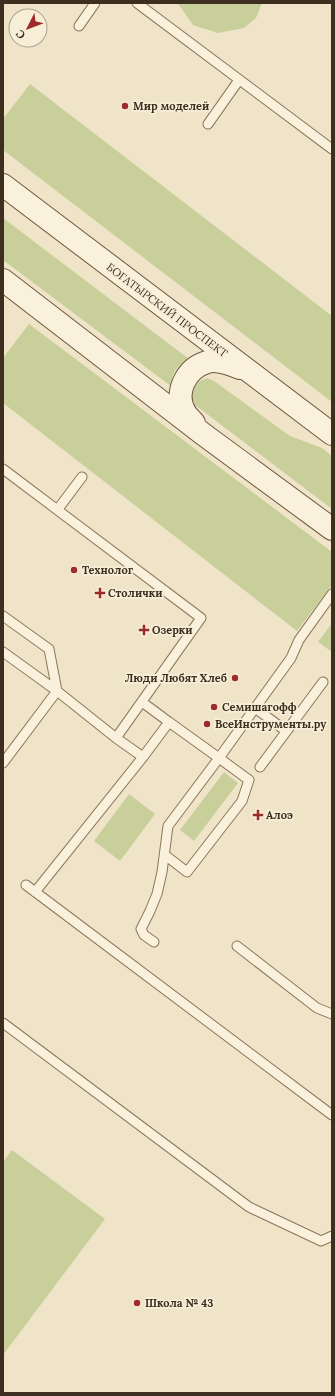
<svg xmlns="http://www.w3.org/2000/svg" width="335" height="1396" font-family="Lora,serif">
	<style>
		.green { fill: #c9cf9b }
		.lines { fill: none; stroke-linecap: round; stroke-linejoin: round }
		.lane-casing { stroke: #8d765c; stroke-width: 11 }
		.secondary-casing { stroke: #6f573f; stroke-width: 24 }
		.lane { stroke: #faf1dc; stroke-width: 9 }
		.secondary { stroke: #faf1dc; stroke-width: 22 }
		.poi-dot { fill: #9e2a2b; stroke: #f7eed8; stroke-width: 1.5 }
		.labels { text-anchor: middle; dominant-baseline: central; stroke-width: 3.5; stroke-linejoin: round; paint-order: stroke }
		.poi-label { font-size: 11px; font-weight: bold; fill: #3d2e20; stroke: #f7eed8; text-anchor: start }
		.street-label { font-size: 11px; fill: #3d2e20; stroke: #f7eed8 }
	</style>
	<rect width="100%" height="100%" fill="#f0e4c8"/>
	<path class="green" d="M174,3H262L256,18L244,28L218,33L193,25L179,5Z
		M30,84L332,316V402L3,150V119Z
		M3,218L189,359C177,365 170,374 172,387L3,260Z
		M29,324L332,552V585L297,631L3,403V358Z
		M207,378L214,381L290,436L322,448L332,456V509L195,405C188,391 192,383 207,378Z
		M332,623V652L318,642Z
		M224,772L238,783L194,841L180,830Z
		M129,794L155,814L120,861L94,841Z
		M12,1150L105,1219L3,1355V1162Z"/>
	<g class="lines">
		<g class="lane-casing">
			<path id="lane" d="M137,3L332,149
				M79,26L95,3
				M208,124L239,80
				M3,469L201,618L116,738
				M58,509L82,477
				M3,616L49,649L57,691L3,763
				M3,652L57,691L116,738L143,757L169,722L219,758L291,658L299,640L332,594
				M142,702L169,722
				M255,708L286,731
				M260,767L323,682
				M26,885L332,1115
				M35,892L143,757
				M154,942L144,935L141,929L150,911L157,894L162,872L168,826L219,758L249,780L242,801L187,872L165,855
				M237,946L317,1008L332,1014
				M3,1023L249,1207L321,1241L332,1236"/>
		</g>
		<g class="secondary-casing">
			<path id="secondary" d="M3,185L332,434
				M3,280L203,434L332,529
				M194,423C192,420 188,417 186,414C173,394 185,369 207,362C217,359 230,364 240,368"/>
		</g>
		<use href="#lane" class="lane"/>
		<use href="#secondary" class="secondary"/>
	</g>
	<g class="poi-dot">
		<circle cx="125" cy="106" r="4"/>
		<circle cx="74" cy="570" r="4"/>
		<path d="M98 587h4v4h4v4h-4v4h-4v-4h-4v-4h4z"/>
		<path d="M142 624h4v4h4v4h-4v4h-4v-4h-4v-4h4z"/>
		<circle cx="235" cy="678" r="4"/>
		<circle cx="214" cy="707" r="4"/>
		<circle cx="207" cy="724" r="4"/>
		<path d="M256 809h4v4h4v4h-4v4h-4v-4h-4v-4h4z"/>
		<circle cx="137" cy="1303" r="4"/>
	</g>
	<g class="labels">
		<g class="poi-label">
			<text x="133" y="106">Мир моделей</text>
			<text x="82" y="570">Технолог</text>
			<text x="108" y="593">Столички</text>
			<text x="152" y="630">Озерки</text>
			<text x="227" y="678" text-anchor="end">Люди Любят Хлеб</text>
			<text x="222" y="707">Семишагофф</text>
			<text x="215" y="724">ВсеИнструменты.ру</text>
			<text x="266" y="815">Алоэ</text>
			<text x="145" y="1303">Школа № 43</text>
		</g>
		<g class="street-label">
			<text transform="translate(167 310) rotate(37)">БОГАТЫРСКИЙ ПРОСПЕКТ</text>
		</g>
	</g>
	<rect width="335" height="1396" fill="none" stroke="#3d2e20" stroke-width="8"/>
	<g transform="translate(28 28) rotate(228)"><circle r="19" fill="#f7eed8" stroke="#ada18e"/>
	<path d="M0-3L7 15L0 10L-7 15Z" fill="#9e2a2b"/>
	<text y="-6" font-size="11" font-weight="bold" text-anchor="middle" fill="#3d2e20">С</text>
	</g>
</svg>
